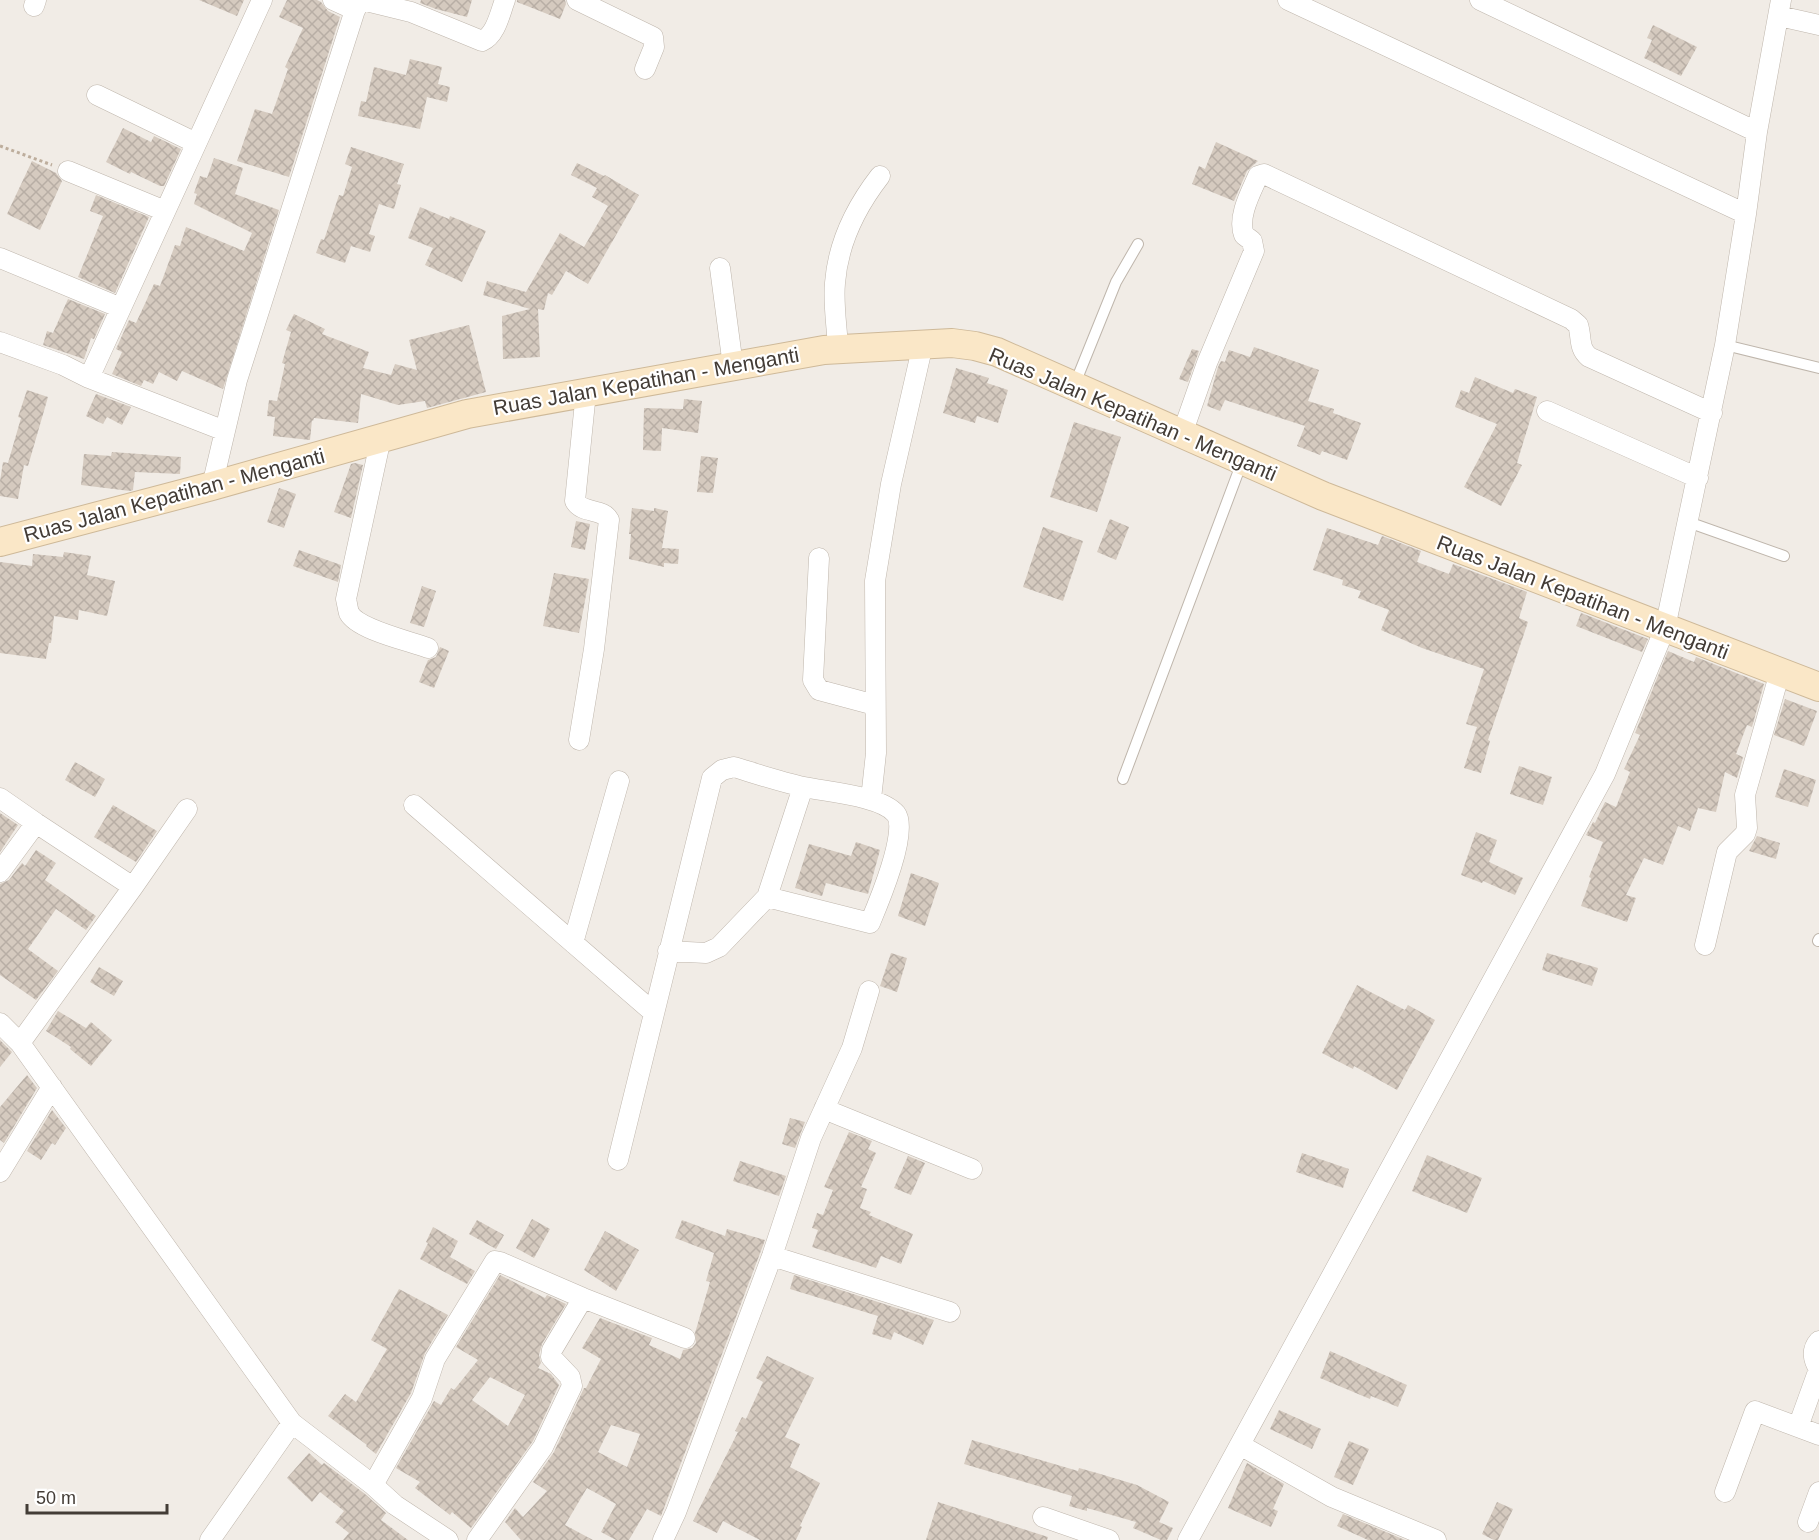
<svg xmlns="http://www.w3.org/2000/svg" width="1819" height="1540" font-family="Helvetica,sans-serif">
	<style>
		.building { fill: url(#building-cross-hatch); fill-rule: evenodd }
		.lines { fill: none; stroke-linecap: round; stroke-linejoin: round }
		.service-casing { stroke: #bfb6ac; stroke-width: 12 }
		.minor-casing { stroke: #bfb6ac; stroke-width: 21 }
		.secondary-casing { stroke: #ceb999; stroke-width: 30 }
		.path { stroke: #bdad9c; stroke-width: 3; stroke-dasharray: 3 3; stroke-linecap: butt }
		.service { stroke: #fff; stroke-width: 10 }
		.minor { stroke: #fff; stroke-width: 20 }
		.secondary { stroke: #fae7c7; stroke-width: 28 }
		.labels { text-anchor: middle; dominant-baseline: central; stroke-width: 4.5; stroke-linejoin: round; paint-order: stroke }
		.street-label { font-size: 21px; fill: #433c36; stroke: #fff }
	</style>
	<defs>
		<pattern id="building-cross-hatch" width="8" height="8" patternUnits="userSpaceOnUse" patternTransform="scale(1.5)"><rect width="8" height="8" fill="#d5cabf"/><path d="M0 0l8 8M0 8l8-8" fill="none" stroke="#b8aea5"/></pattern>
	</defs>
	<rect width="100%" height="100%" fill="#f1ece6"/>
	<path class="building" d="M199,0H244L237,16Z
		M287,0H317L321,2L328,11L340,17L289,177L237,161L255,109L272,114L288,69L285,67L303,28L279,17Z
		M421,0H472L467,17L436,9L420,3Z
		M517,0H565L566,4L560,19L517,2Z
		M1653,25L1697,47L1681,76L1644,58L1652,40L1647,38Z
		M410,59L442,67L438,84L450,87L447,102L427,97L420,129L358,116L361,101L366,102L374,67L406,75Z
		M123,128L151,142L154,136L181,149L164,186H160L131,172L130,174L106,162Z
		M1216,142L1258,161L1247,171L1234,201L1192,184L1199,166L1205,169Z
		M351,147L404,164L397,184L401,185L394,209L379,204L369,234L375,236L370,252L351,246L345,263L316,253L321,239L324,240L339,195L343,196L352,167L345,164Z
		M214,158L243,168L235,194L279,210L223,389L182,371L177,381L159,372L153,384L144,380L141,386L112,374L122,352L116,349L129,320L136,323L154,284L160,286L175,245L180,246L186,227L244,251L252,233L194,204L197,194L194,193L200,176L207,178Z
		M32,161L56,173L62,181L40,230L7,214Z
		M577,163L604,176L605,175L639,195L588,284L566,271L552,295L548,293L544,310L538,309L540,357L503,359L502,316L530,309L483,295L487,281L526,292L560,233L584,247L608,206L592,197L597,188L571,175Z
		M96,195L149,217L115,293L78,277L103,216L90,211Z
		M420,207L449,219L450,216L486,231L462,282L425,265L433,248L408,238Z
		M68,299L105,314L94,339L91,338L84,359L43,345L47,331L53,333Z
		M294,314L325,329L322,334L369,352L363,368L391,375L395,364L417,370L409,340L469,325L486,392L427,408L425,401L398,405L361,394L358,423L314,418L313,421L312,420L310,440L273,436L275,417L267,416L269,400L277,401L285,364L282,363L291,332L286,330Z
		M1254,347L1319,370L1308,401L1334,409L1333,413L1361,423L1347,460L1322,451L1320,455L1297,446L1305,426L1225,400L1220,411L1207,406L1218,367L1221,361L1225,362L1229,350L1250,357Z
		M1192,349L1199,351L1188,382L1179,379Z
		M956,368L989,378L987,383L1008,390L998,423L977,416L975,423L943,413Z
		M1475,377L1513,393L1515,389L1537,397L1517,463L1522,465L1501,506L1464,487L1497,424L1455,407L1461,390L1469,393Z
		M27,390L48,397L28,466L24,465L18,499L0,496V481L3,462L8,463L21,418L18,417Z
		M96,394L131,407L122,425L107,417L103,424L86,416Z
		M684,399L702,401L698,433L662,428L661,451L643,450L644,408L683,409Z
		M1074,422L1121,437L1097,512L1050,497Z
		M112,452L181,457L180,474L135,472L133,490L130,491L81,485L84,454L111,456Z
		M701,456L718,458L713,493L697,492Z
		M355,463L363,465L351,518L334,512L351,464Z
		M279,488L296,494L284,528L267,522Z
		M632,508L654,511V508L668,511L662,548L679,549L678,564L664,563V567L629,559L631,534H629Z
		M1110,519L1129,527L1116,560L1097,552Z
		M576,521L590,524L585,550L571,547Z
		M1043,527L1083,541L1063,601L1023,587Z
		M1327,528L1378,545L1382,536L1421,551L1417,562L1449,574L1453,564L1527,592L1519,618L1528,622L1488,740L1490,741L1481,773L1464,768L1477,727L1466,724L1484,669L1422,648L1381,630L1389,610L1358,598L1361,591L1342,585L1343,580L1313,570Z
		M299,550L341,565L338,582L293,566Z
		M64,552L91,556L87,575L115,581L107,616L79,610L78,620L54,616L51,643H49L46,659L0,653V562L32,566L33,554L63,557Z
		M554,573L589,579L579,633L543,626Z
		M422,586L436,591L424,627L410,623Z
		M1581,613L1648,639L1642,652L1576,626Z
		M440,647L449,651L434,688L419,682L428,660L436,657Z
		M1668,651L1694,662L1696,657L1764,684L1752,727L1747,725L1736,754L1743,757L1737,778L1725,772L1716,812L1698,808L1690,831L1678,826L1663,865L1644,858L1626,895L1636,898L1627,922L1581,906L1591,878L1589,877L1603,842L1586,835L1593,822L1595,823L1605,802L1616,807L1630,772L1624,769L1640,735L1635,733Z
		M1785,699L1817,711L1804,746L1774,735Z
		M75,762L105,779L95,797L65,780Z
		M1519,766L1552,777L1543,805L1510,794Z
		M1784,769L1816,780L1808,807L1775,797Z
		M113,805L157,831L136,862L94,837Z
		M0,813L18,825L0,852Z
		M1476,832L1497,840L1489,862L1523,878L1515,895L1483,881L1482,883L1461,875Z
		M1757,836L1780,843L1776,859L1749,851Z
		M856,842L880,850L868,894L826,883L822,896L795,888L809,844L851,856Z
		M36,850L56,863L45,880L96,916L86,930L56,909L28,949L58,971L36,1000L0,975V884L9,880L22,863L25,866Z
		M911,873L939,883L925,926L898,916Z
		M891,953L907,958L897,992L880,986Z
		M1547,953L1598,968L1592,986L1542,970Z
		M99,967L123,981L114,996L90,982Z
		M1357,985L1405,1010L1408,1005L1435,1020L1397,1090L1354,1066L1353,1069L1322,1053Z
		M58,1011L86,1028L91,1022L112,1040L91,1066L70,1049L71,1047L46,1031Z
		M0,1040L12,1052L0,1067Z
		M27,1075L37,1088L4,1143L0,1140V1107Z
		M52,1110L66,1128L55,1145L52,1143L41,1160L27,1151Z
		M790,1118L805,1122L795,1148L782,1144Z
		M849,1132L872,1141L868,1149L876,1153L861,1187L867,1189L860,1208L871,1212L869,1215L913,1234L901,1264L881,1256L876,1268L812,1247L818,1230L812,1228L817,1213L823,1215L833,1190L824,1187Z
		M1302,1153L1349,1169L1343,1188L1296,1172Z
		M1427,1155L1482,1178L1467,1213L1412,1191Z
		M908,1156L925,1163L911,1195L894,1188Z
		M740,1161L786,1176L779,1196L733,1181Z
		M532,1219L550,1229L534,1258L516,1248Z
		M477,1220L504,1235L496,1249L469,1234Z
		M682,1220L725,1236L727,1229L765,1240L661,1516L647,1509L629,1540H616L601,1532L616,1504L587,1488L565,1525L593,1540H521L505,1522L515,1508L523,1517L547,1491L533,1482L554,1452L584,1388H586L601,1359L582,1348L600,1318L649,1337L652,1338L649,1345L680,1359L683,1350L692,1348L696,1343L695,1333L710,1282L706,1281L714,1253L675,1238ZM611,1425L640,1434L627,1467L598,1452Z
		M433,1227L458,1241L450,1257L475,1271L467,1284L420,1259L428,1243L426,1242Z
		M605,1231L639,1250L616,1291L584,1270Z
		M500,1275L545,1298L547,1295L566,1304L542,1344L539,1355L541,1363L538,1368L551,1374L559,1385L533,1441L471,1528L452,1512L450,1515L415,1488L420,1482L396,1468L434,1401L441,1405L451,1388L454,1390L478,1360L456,1347ZM490,1377L525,1395L508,1426L472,1400Z
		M794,1275L934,1320L923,1345L894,1332L891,1340L872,1334L878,1316L790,1289Z
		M399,1289L448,1315L425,1353L411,1393L376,1454L366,1446L367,1445L328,1416L345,1394L356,1402L387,1349L371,1340Z
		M1330,1351L1407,1385L1398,1407L1371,1396L1370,1399L1320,1378Z
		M767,1356L814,1378L785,1437L800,1444L790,1467L820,1483L800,1526L802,1527L796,1540H760L723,1521L717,1533L693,1521L738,1432L735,1431L742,1417L746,1419L763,1382L756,1378Z
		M1279,1410L1321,1429L1312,1449L1270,1429Z
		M972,1440L1078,1471L1079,1468L1097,1473L1137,1485L1169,1502L1159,1522L1173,1528L1167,1540H1161L1133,1528L1136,1522L1087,1508V1511L1069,1506L1072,1496L964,1464Z
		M1349,1441L1369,1449L1353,1485L1334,1477Z
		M309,1453L322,1465L324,1463L365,1494L386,1513L381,1520L408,1540H343L349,1533L335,1522L344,1511L320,1492L312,1502L287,1478Z
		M1247,1463L1284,1484L1273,1509L1278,1511L1271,1527L1228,1508Z
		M938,1502L1048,1537L1047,1540H926Z
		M1497,1502L1513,1509L1498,1540H1494L1482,1534Z
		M1343,1514L1405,1540H1368L1337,1526Z"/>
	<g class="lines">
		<g class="service-casing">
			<path id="service" d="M1725,345L1819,368
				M1074,386L1116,282L1138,244
				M1688,522L1784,556
				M1123,779L1242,462
				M1818,941L1819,939"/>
		</g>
		<g class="minor-casing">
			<path id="minor" d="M333,0L355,10
				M362,0L411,12L482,41C496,35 500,13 505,0
				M577,0L653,37L654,47L645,69
				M1288,0L1746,214
				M1480,0L1757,132
				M34,6L36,0
				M1779,16L1819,25
				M97,95L196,143
				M68,171L165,211
				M0,258L121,308
				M720,268L733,366
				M0,342L63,365L89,378L225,431
				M838,348C837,327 833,304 835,283C838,243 856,207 880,176
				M89,378L262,0
				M1547,411L1698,478
				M1182,434L1207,363L1254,251L1252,241L1244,235C1237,217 1251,192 1258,176L1264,174L1571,319L1578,325C1582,337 1578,348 1589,357L1712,413
				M381,438L346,599C347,603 348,610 349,613C358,630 410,641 428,648
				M212,486L237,380L355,10L361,0
				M819,558L813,680L819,690L875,705
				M579,740L594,649L609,520C603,508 582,514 575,501L586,392
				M0,798L36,823
				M871,799L876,753L875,581L891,484L923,344
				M414,805L653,1012
				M0,872L36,823L133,887
				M573,943L619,781
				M1705,945L1727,852L1745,834L1747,828L1745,795L1780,672
				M668,951L706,953L719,947L767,897L803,787
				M0,1023L20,1043L292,1423L373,1485L395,1505L448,1540
				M20,1043L133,887L187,809
				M824,1109L972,1169
				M618,1160L712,778L722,770L734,767C757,774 781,782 804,787C827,792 882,796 896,814C909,831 878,904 870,923L767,897
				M0,1172L52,1087
				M772,1256L950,1312
				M1819,1341C1811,1350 1813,1360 1819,1369
				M1798,1427L1819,1369
				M1240,1445L1332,1497L1436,1540
				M373,1485L422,1398L435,1359L495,1261L500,1262L583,1298L685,1338
				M1725,1492L1755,1411L1819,1435
				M1043,1517L1109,1540
				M1808,1522L1819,1492
				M210,1540L292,1423
				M477,1540L543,1447L572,1386L570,1377L551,1357L552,1350L583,1298
				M663,1540L676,1512L772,1256L811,1138L852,1048L869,991
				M1188,1540L1605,774L1665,628L1725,345L1746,214L1757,132L1781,0"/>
		</g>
		<g class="secondary-casing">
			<path id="secondary" d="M0,542L212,486L467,414L824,350L952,343L975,346L997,352L1323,496L1819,687"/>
		</g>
		<path class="path" d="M0,146L52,165"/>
		<use href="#service" class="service"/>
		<use href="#minor" class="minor"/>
		<use href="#secondary" class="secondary"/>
	</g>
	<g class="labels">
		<g class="street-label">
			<text transform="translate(646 381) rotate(-10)">Ruas Jalan Kepatihan - Menganti</text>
			<text transform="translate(1133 414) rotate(23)">Ruas Jalan Kepatihan - Menganti</text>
			<text transform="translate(174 495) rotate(-15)">Ruas Jalan Kepatihan - Menganti</text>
			<text transform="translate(1583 597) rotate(21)">Ruas Jalan Kepatihan - Menganti</text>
		</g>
	</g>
	<path d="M27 1504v9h140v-9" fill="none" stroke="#433c36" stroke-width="3"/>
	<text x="36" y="1504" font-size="18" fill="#433c36" stroke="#ffffff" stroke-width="4.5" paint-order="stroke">50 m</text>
</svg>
